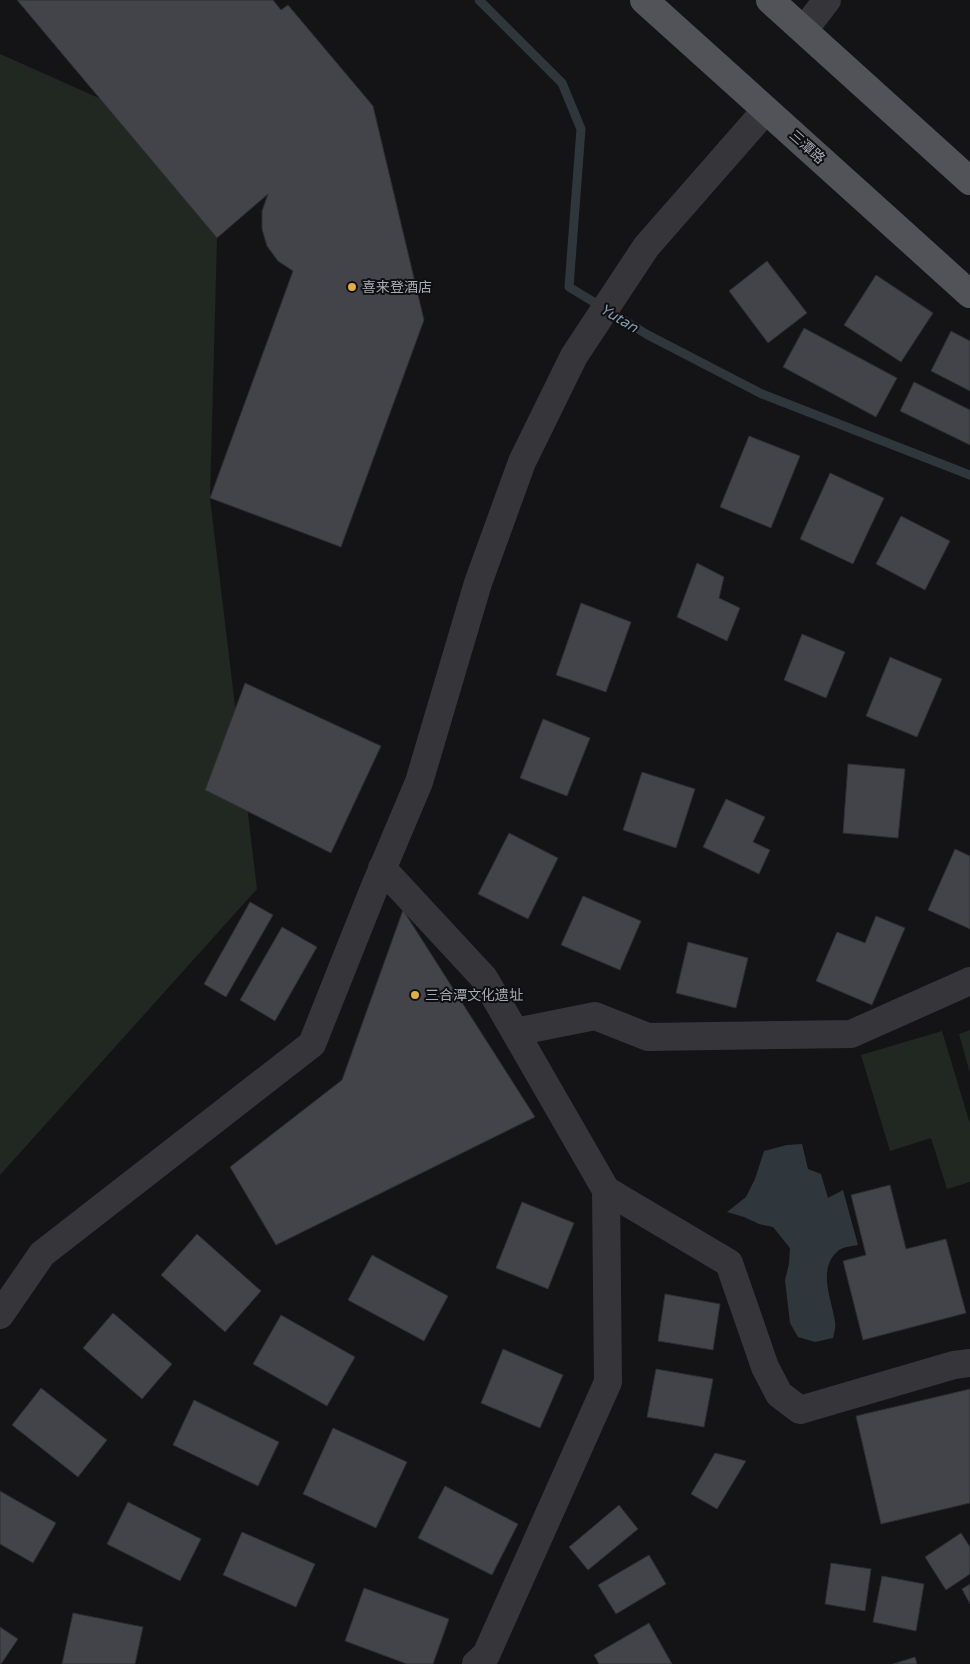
<svg xmlns="http://www.w3.org/2000/svg" width="970" height="1664" font-family="'Varela Round','Noto Sans SC',sans-serif">
	<style>
		.green { fill: #212822 }
		.water { fill: #2f373d }
		.lines { fill: none; stroke-linecap: round; stroke-linejoin: round }
		.stream { stroke: #2f373d; stroke-width: 9 }
		.building { fill: #434449; stroke: #2e2e32 }
		.minor { stroke: #36363a; stroke-width: 28 }
		.tertiary { stroke: #36363a; stroke-width: 28 }
		.primary { stroke: #525359; stroke-width: 28 }
		.poi-dot { fill: #e2ae40; stroke: #0f0f11; stroke-width: 2 }
		.labels { text-anchor: middle; dominant-baseline: central; stroke-width: 4; stroke-linejoin: round; paint-order: stroke }
		.street-label { font-size: 14px; fill: #a7abb5; stroke: #0f0f11 }
		.poi-label { font-size: 14px; fill: #a7abb5; stroke: #0f0f11; text-anchor: start }
		.water-label { font-size: 15px; font-style: italic; fill: #8198ad; stroke: #0f0f11 }
	</style>
	<rect width="100%" height="100%" fill="#141416"/>
	<path class="green" d="M0,54L101,99L217,238L210,498L257,889L0,1175Z
		M970,1030V1073L959,1034Z
		M942,1031L970,1124V1182L947,1189L931,1138L890,1151L861,1055Z"/>
	<path class="water" d="M802,1144L808,1169L821,1174L828,1198L843,1190L858,1245C852,1246 844,1247 839,1250C816,1269 832,1299 835,1322C836,1327 834,1333 833,1338L815,1342L798,1337L790,1323L785,1280L789,1264L790,1248L773,1227L759,1224L744,1217L727,1212L746,1197L755,1179L764,1151L787,1145Z"/>
	<g class="lines">
		<path class="stream" d="M479,0L562,83L581,129L569,287L648,335L762,394L970,475"/>
	</g>
	<path class="building" d="M17,0H273L281,10L288,5L373,106L424,320L341,547L210,498L293,271L278,261L267,246L262,229V211L268,194L217,238Z
		M767,261L807,313L768,343L729,291Z
		M876,275L933,313L901,362L844,325Z
		M804,328L897,378L876,417L783,367Z
		M951,331L970,341V391L931,371Z
		M914,382L970,410V445L900,411Z
		M749,436L800,456L771,528L720,507Z
		M830,473L884,498L853,564L800,539Z
		M901,516L950,541L925,590L876,564Z
		M697,563L724,577L719,598L740,608L727,641L677,617Z
		M581,603L631,622L606,692L556,675Z
		M802,634L845,652L826,698L784,680Z
		M890,657L942,679L917,737L866,716Z
		M245,683L381,746L331,853L205,790Z
		M543,719L590,738L567,796L520,778Z
		M848,764L905,769L898,838L843,833Z
		M642,772L695,789L676,848L623,830Z
		M726,799L765,817L753,842L770,850L759,874L703,847Z
		M509,833L558,858L528,919L478,894Z
		M955,849L970,856V929L928,910Z
		M583,896L641,921L620,970L561,945Z
		M250,902L273,915L226,997L204,984Z
		M403,910L535,1117L276,1245L230,1167L342,1080Z
		M876,916L905,928L872,1005L816,981L837,932L865,943Z
		M282,927L317,947L275,1021L240,1000Z
		M688,942L748,958L736,1008L676,993Z
		M890,1185L906,1249L946,1239L966,1313L863,1340L843,1261L866,1255L851,1195Z
		M522,1202L574,1223L548,1289L496,1268Z
		M197,1234L261,1291L225,1332L161,1275Z
		M372,1255L448,1296L424,1341L348,1300Z
		M665,1294L720,1304L713,1350L658,1341Z
		M113,1313L172,1364L142,1399L83,1348Z
		M281,1315L355,1357L327,1406L253,1364Z
		M503,1349L563,1375L540,1428L481,1403Z
		M656,1369L713,1379L704,1427L647,1417Z
		M41,1388L107,1440L78,1477L12,1425Z
		M970,1389V1503L881,1524L856,1416Z
		M194,1400L279,1442L258,1486L173,1445Z
		M333,1428L407,1462L376,1528L303,1494Z
		M715,1453L746,1461L717,1509L691,1494Z
		M445,1486L518,1524L492,1575L418,1538Z
		M0,1491L56,1523L33,1563L0,1544Z
		M128,1502L201,1539L180,1581L107,1544Z
		M619,1505L638,1529L588,1570L569,1547Z
		M242,1532L315,1564L296,1607L223,1575Z
		M961,1533L970,1547V1574L946,1590L925,1557Z
		M649,1555L666,1584L616,1614L598,1585Z
		M831,1563L871,1569L865,1611L825,1604Z
		M882,1576L924,1584L916,1631L873,1622Z
		M970,1584V1604L962,1589Z
		M364,1588L449,1619L433,1664H407L345,1641Z
		M73,1613L143,1627L135,1664H62Z
		M649,1623L672,1664H599L594,1655Z
		M0,1627L18,1639L1,1664H0Z
		M915,1657L917,1664H893Z"/>
	<g class="lines">
		<path class="minor" d="M804,30L827,0
			M382,868L484,978L606,1190L608,1382L486,1655L476,1664
			M515,1032L595,1016L648,1037L851,1034L970,981
			M606,1190L729,1263L765,1367L779,1394L800,1410L954,1365L970,1363"/>
		<path class="tertiary" d="M0,1315L42,1254L312,1044L373,891L419,782L478,583L522,462L574,356L646,247L766,110"/>
		<path class="primary" d="M644,0L970,294
			M770,0L970,181"/>
	</g>
	<g class="poi-dot">
		<circle cx="352" cy="287" r="5"/>
		<circle cx="415" cy="995" r="5"/>
	</g>
	<g class="labels">
		<g class="street-label">
			<text transform="translate(807 147) rotate(42)">三潭路</text>
		</g>
		<g class="poi-label">
			<text x="362" y="287">喜来登酒店</text>
			<text x="425" y="995">三合潭文化遗址</text>
		</g>
		<g class="water-label">
			<text transform="translate(619 318) rotate(31)">Yutan</text>
		</g>
	</g>
</svg>
